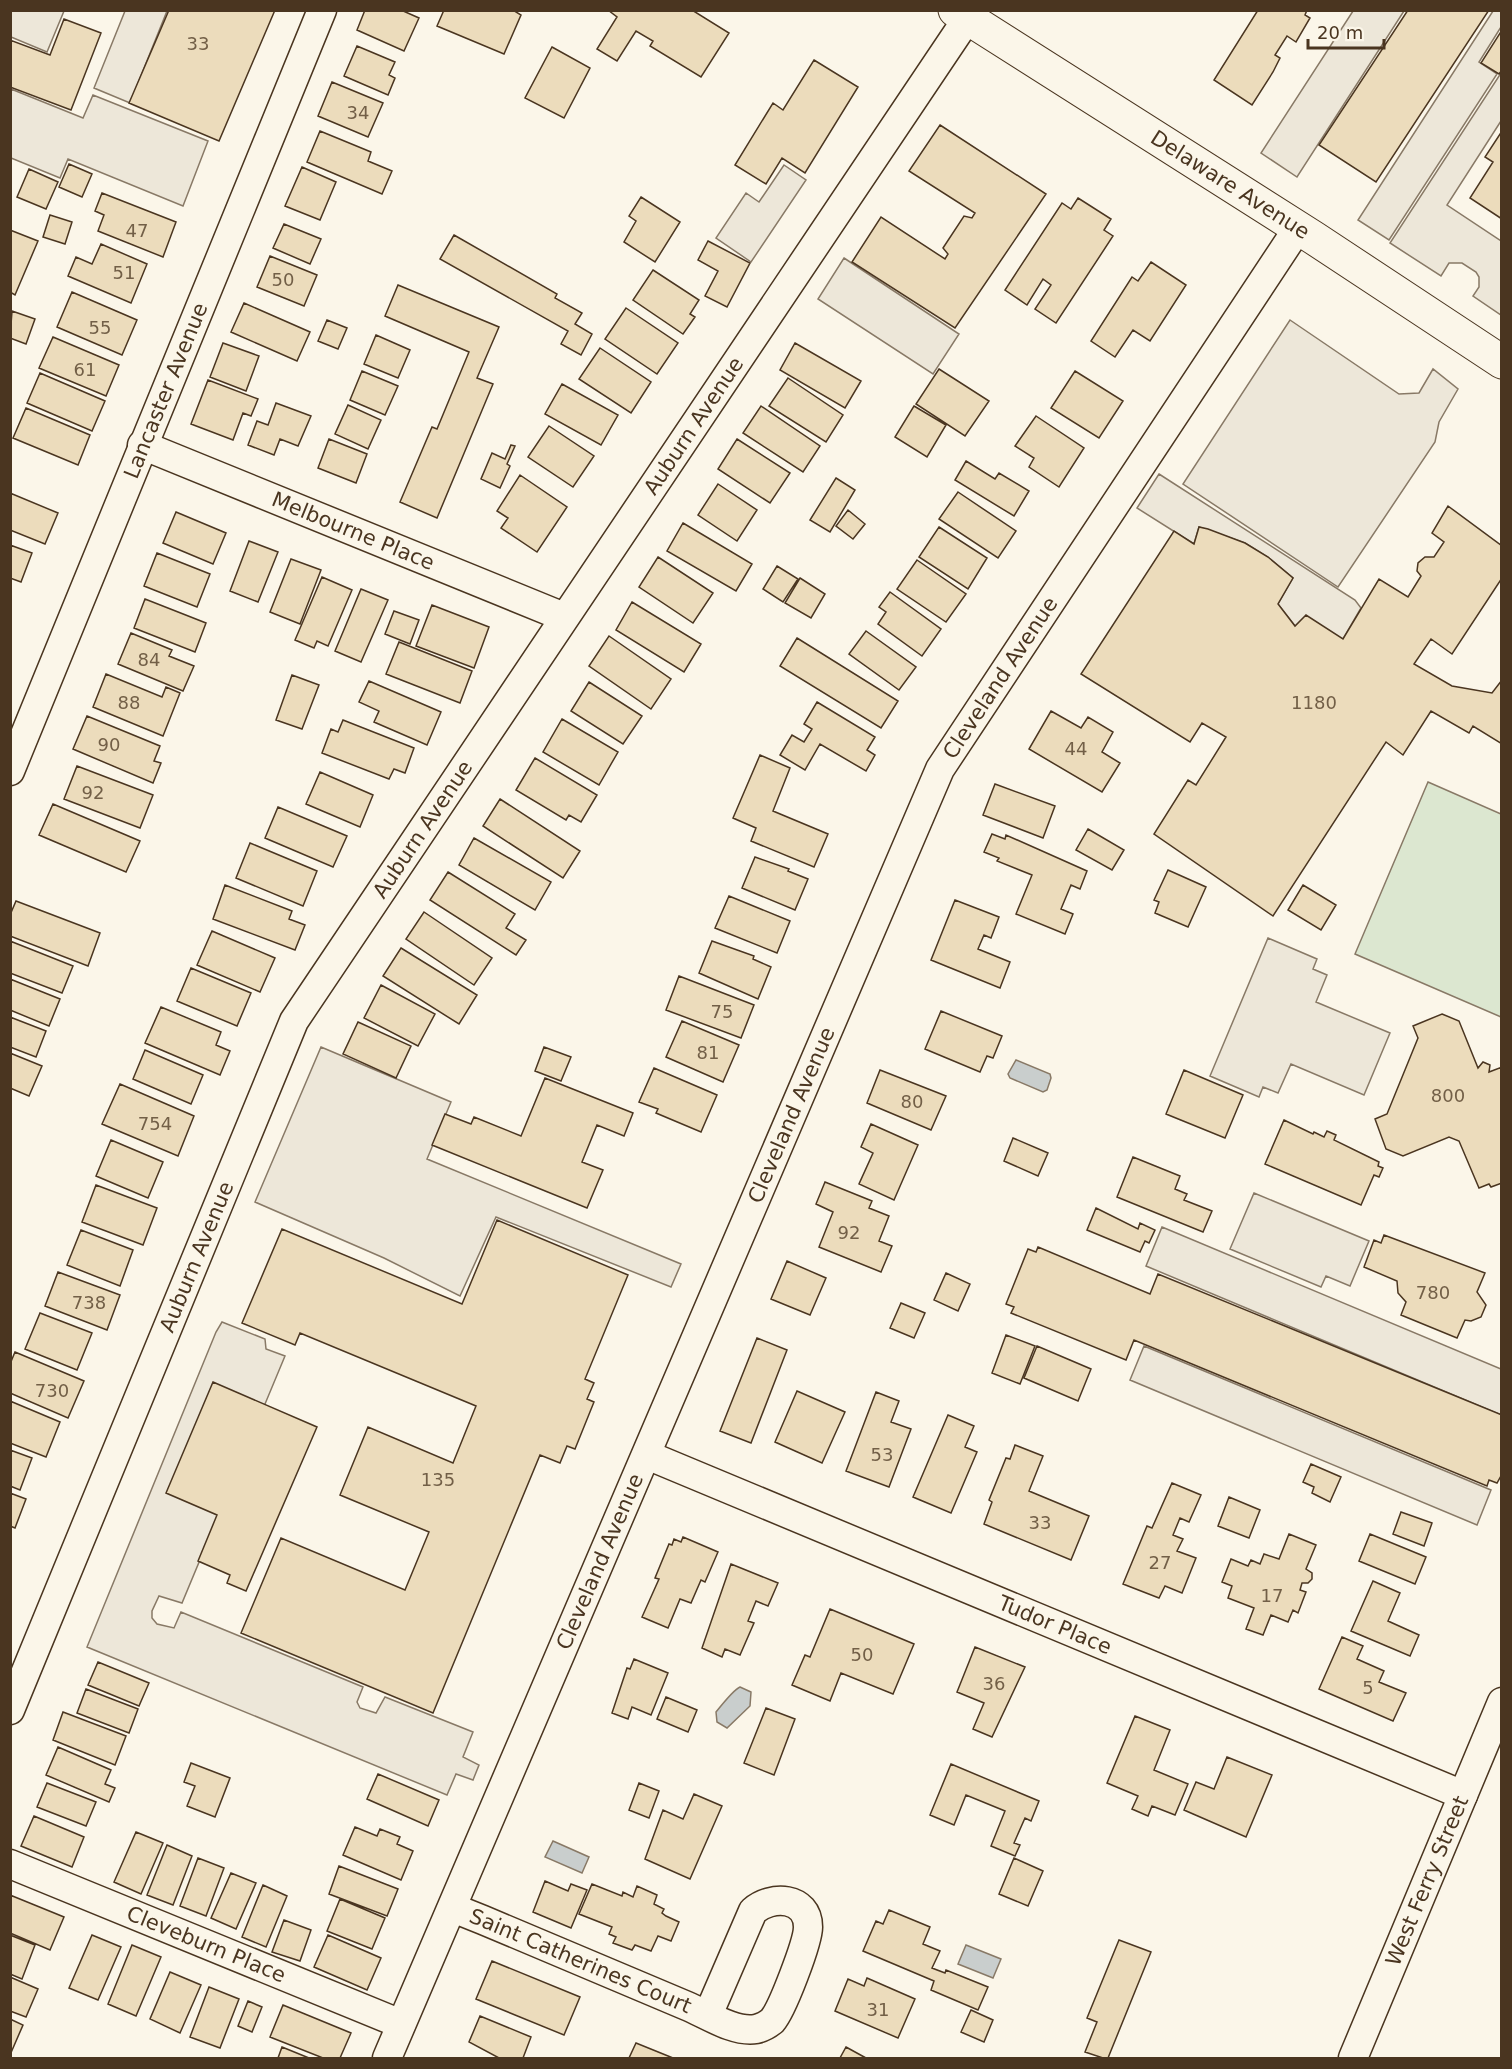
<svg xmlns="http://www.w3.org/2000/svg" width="1512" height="2069" font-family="'DejaVu Sans',sans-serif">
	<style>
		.green { fill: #dce7d0; stroke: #887966; stroke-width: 1.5 }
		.parking { fill: #ede7d9; stroke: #887966; stroke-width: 1.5 }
		.water { fill: #c9cecd; stroke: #887966; stroke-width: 1.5 }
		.building { fill: #ecdcbc; stroke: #4a3520; stroke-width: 1.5 }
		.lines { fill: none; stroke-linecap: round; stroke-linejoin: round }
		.minor-casing { stroke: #4a3520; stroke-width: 31 }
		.major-casing { stroke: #4a3520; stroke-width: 35 }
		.minor { stroke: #fbf6e9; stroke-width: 28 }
		.major { stroke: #fbf6e9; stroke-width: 33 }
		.labels { text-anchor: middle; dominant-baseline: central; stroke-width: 4.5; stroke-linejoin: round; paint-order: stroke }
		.number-label { font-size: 18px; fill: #725f47 }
		.street-label { font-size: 21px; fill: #4a3520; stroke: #fbf6e9 }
	</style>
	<rect width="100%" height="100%" fill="#fbf6e9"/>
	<path class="green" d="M1428,782L1501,814V1017L1355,954Z"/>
	<path class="parking" d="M10,11H64L47,52L11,37Z
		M125,11H167L130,103L94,88Z
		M1353,11H1404L1297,177L1261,153Z
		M1493,11H1501V27L1479,62L1497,74L1389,240L1358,220Z
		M1501,73V121L1447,205L1501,241V315L1473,296L1479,287V277L1476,272L1462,263H1449L1441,276L1390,243Z
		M11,89L83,118L93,95L208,141L183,206L68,159L60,178L11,158Z
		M784,165L806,180L751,262L716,238L746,193L759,202Z
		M844,258L959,334L933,374L818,299Z
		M1290,320L1399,394L1419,393L1433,369L1458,389L1439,422L1435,442L1338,587L1183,484Z
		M1159,474L1355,600L1361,608L1343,639L1295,626L1278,604L1293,578L1268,557L1245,543L1199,527L1194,544L1137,508Z
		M1268,938L1317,959L1313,969L1327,975L1316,1002L1390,1033L1364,1095L1291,1064L1278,1093L1263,1087L1259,1097L1210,1076Z
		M321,1047L451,1102L427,1159L681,1264L671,1287L496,1217L460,1296L384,1258L255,1202Z
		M1254,1193L1369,1241L1350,1286L1326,1276L1321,1287L1230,1249Z
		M1162,1227L1501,1369V1415L1146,1266Z
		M222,1322L265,1339L266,1349L285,1356L182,1603L159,1596L152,1611V1618L157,1624L174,1628L181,1612L363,1687L357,1702L360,1708L376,1713L385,1697L473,1732L463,1757L479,1765L473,1780L456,1774L447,1795L87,1647L216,1332Z
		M1144,1346L1491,1490L1477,1525L1130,1380Z"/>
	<path class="water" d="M1016,1060L1050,1074L1051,1078L1047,1090L1043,1092L1010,1078L1008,1074Z
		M740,1687L751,1692L750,1706L727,1728L717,1722L716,1712C720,1707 735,1689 740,1687Z
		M553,1841L589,1857L582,1873L545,1857Z
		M966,1945L1001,1959L993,1978L958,1964Z"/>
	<path class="building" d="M169,10H275L219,141L129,103Z
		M365,10H401L419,18L404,51L357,30Z
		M444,10H513L521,15L504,54L437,26Z
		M608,10H692L729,33L701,77L650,46L653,41L636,31L617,61L597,49L617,17Z
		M1258,10H1307L1305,15L1310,18L1296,42L1287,36L1275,55L1280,58L1273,72L1252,105L1214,80Z
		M1408,10H1489L1376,182L1319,145Z
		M64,19L101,33L71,110L10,87V40L50,55Z
		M1502,30V70L1499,74L1481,63Z
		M357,46L395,62L389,75L395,78L388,95L344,76Z
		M552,47L590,68L564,118L525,98Z
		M814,60L858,87L805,173L782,158L766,184L735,165L773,103L783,110Z
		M332,82L383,103L368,137L318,116Z
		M940,125L1046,194L955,328L852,262L881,217L945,259L948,254L943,248L964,216L972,218L975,213L909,171Z
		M320,131L371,152L368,161L392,171L382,194L307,162Z
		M1502,131V219L1470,198L1493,162L1485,157Z
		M69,164L92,174L82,197L59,187Z
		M302,167L336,182L320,220L285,206Z
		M29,169L58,182L46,209L17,197Z
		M102,193L176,222L163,257L98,231L104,215L95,211Z
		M641,197L680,222L655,262L624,242L636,221L629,216Z
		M1078,198L1111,219L1104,230L1113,236L1056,323L1035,309L1051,285L1043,279L1027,305L1005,290L1062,203L1071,209Z
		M50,215L72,222L65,244L43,237Z
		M284,224L321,239L310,264L273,248Z
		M10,230L38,241L15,295L10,292Z
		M454,235L557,294L555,298L582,313L575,324L592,334L581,355L561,344L568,331L440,259Z
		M708,241L750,263L727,307L705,296L718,271L698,260Z
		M101,244L147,264L131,303L68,276L76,257L92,264Z
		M270,256L317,275L304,306L257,287Z
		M1151,262L1186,285L1150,341L1133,330L1115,357L1091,341L1132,277L1138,281Z
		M653,270L699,300L690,314L695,317L683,334L633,300Z
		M398,285L499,327L477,378L493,384L437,518L400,502L432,427L437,429L469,352L385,316Z
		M72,292L137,320L122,355L57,327Z
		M244,303L310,332L297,361L231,332Z
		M626,308L678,343L657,374L605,339Z
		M12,311L35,319L26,344L10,338Z
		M327,320L347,328L338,349L318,341Z
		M376,335L410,350L398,378L364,364Z
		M53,337L119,365L106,396L39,368Z
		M223,343L259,356L246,391L210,377Z
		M795,343L861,381L845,408L780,370Z
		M600,348L651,382L631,413L579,379Z
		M939,369L989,401L965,436L916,404Z
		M362,371L398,386L385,415L350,400Z
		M1075,371L1123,401L1099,438L1051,408Z
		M40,373L105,401L92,431L27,403Z
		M788,378L843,415L826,442L769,406Z
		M208,380L258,399L251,416L243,413L233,440L191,424Z
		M562,384L618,415L601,445L545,414Z
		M276,403L311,416L298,446L280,439L274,455L248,445L257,421L268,425Z
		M348,405L381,420L368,449L335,434Z
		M761,406L820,446L803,472L743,433Z
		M914,406L946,425L927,457L895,437Z
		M26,408L90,435L78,465L13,438Z
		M1036,416L1084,448L1059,487L1029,467L1034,458L1015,446Z
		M549,426L594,456L573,487L528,457Z
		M329,439L367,454L356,483L318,468Z
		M737,439L790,473L770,503L718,469Z
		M511,445L515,446L507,464L510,466L500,488L481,479L492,453L505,459Z
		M966,461L995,479L999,473L1029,491L1014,516L955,480Z
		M520,475L567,507L537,552L501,528L508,518L497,511Z
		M836,478L855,490L830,532L810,520Z
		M718,484L757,510L737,541L698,515Z
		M958,492L1016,531L998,558L939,519Z
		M10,493L58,513L45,544L10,530Z
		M1448,506L1502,546V578L1452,654L1431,639L1414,664L1452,686L1492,693L1502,680V744L1473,726L1469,733L1431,711L1403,755L1386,742L1273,916L1154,834L1188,780L1196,785L1226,737L1202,723L1190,742L1081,674L1174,531L1194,544L1199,527L1208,529L1245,543L1268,557L1293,578L1278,604L1295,626L1306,615L1343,639L1379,579L1408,597L1421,576L1417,571L1418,563L1425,557H1434L1444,542L1432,533Z
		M848,510L865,524L853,539L836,526Z
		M176,512L226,533L213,564L163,543Z
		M683,523L752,564L736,591L667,551Z
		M939,527L987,558L968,589L919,557Z
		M249,541L278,552L258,602L230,591Z
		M10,545L32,553L21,582L10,578Z
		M157,553L210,574L197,607L144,586Z
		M658,557L713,593L693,623L639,587Z
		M291,559L321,570L300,624L270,612Z
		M917,560L966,594L946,622L897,589Z
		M777,566L798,579L783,602L763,589Z
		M322,577L352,590L328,646L317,641L314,648L295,640Z
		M800,578L825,594L811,618L785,603Z
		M361,589L388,600L361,662L335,651Z
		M890,592L941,629L922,656L878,624L886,612L879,607Z
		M145,599L206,623L195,652L134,628Z
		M632,602L701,644L684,672L616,630Z
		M432,605L489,627L474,668L416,646Z
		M394,611L419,620L410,644L385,634Z
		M866,631L916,667L899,690L849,654Z
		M131,633L172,650L169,656L194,666L183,691L118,664Z
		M609,636L671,679L651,709L589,666Z
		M797,638L898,701L881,728L780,666Z
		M399,642L472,671L460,703L386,674Z
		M106,674L162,697L166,687L180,693L163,736L93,707Z
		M292,675L319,685L302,729L276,720Z
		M369,681L441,712L427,745L374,722L379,711L359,702Z
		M589,682L642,716L623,744L571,711Z
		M817,702L875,737L867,750L875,755L866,771L820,744L805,770L780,755L792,735L804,742L812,729L804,724Z
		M1051,711L1081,728L1088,717L1113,732L1102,752L1120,763L1102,792L1029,749Z
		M87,716L160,746L154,761L161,763L153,783L73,749Z
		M562,719L618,752L599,785L543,752Z
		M343,720L414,748L405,773L394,769L389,779L322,753L331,729L338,732Z
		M760,755L790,768L773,811L828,834L814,867L751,841L756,828L733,818Z
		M535,758L597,795L581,822L569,815L566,820L516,790Z
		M77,766L153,795L140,828L64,799Z
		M320,772L373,795L360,827L306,804Z
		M995,784L1055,806L1043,838L983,815Z
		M500,799L580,851L563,878L483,826Z
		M53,804L140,841L126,872L39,835Z
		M278,807L347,836L333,867L265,838Z
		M1088,829L1124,850L1112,870L1076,850Z
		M992,834L1005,839L1006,835L1087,871L1080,889L1071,885L1061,909L1073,914L1065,934L1016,914L1032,875L997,861L999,858L984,852Z
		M474,838L551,882L535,910L459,865Z
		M250,843L317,871L303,906L236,878Z
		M755,857L789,869L788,871L808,879L795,910L742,888Z
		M1168,870L1206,887L1188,927L1155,913L1159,902L1154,900Z
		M448,872L515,914L506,928L526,940L516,955L430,900Z
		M225,885L292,911L289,919L305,925L295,950L213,919Z
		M1303,885L1336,905L1321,930L1288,910Z
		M729,896L790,921L777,953L715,928Z
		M955,900L999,917L991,938L984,935L978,949L1010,962L1000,988L931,960Z
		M16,901L100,933L88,966L10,936V915Z
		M424,912L492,958L474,985L406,939Z
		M212,931L275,958L260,992L197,965Z
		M10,941L73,966L62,993L10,973Z
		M712,941L754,956L753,959L771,967L758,999L699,973Z
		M401,948L477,995L459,1024L383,976Z
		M191,968L251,993L237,1026L177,1001Z
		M679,976L754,1005L741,1038L666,1010Z
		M10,979L60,999L49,1026L10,1010Z
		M381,985L435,1014L418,1046L364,1018Z
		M161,1007L221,1032L216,1045L230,1051L220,1075L145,1043Z
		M941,1011L1002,1036L993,1058L987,1056L980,1072L925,1049Z
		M1442,1014L1459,1021L1478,1068L1483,1062L1490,1065L1489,1072L1502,1067V1183L1491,1187L1489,1184L1479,1188L1459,1141L1449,1137L1403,1156L1386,1149L1375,1119L1387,1114L1418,1038L1413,1026Z
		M10,1017L46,1031L36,1057L10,1047Z
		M682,1021L739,1045L723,1082L666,1057Z
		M358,1022L411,1046L396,1078L343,1054Z
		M544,1047L571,1057L561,1081L535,1071Z
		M145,1050L203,1075L191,1104L133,1079Z
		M10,1053L42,1066L29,1096L10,1088Z
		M654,1068L717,1095L701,1132L656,1113L658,1109L639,1102Z
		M880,1070L946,1096L931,1130L867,1103Z
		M1184,1070L1243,1095L1225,1138L1166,1114Z
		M545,1078L633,1113L624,1136L597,1125L582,1162L603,1170L587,1208L432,1145L445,1114L471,1124L474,1117L521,1136Z
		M120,1084L194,1116L178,1156L102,1124Z
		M1284,1120L1313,1134L1314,1132L1324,1137L1327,1131L1336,1135L1334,1140L1379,1162L1378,1166L1383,1168L1379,1177L1374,1175L1361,1205L1265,1164Z
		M871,1124L918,1145L894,1200L859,1184L873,1153L861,1147Z
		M1013,1138L1048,1153L1038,1176L1004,1161Z
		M111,1140L163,1162L148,1198L96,1176Z
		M1133,1157L1180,1176L1175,1189L1187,1194L1184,1200L1212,1211L1203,1232L1117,1197Z
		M825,1182L872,1201L869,1208L889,1216L879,1241L892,1246L881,1272L819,1247L833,1212L816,1204Z
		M96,1185L157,1208L143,1245L82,1222Z
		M1096,1208L1138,1229L1140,1223L1155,1230L1149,1243L1145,1241L1140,1252L1087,1230Z
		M497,1220L628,1275L585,1379L594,1383L587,1399L594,1402L575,1449L567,1446L560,1463L540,1455L433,1713L241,1633L281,1538L405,1590L429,1532L340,1495L368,1427L453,1463L476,1406L300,1333L295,1345L242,1323L282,1229L462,1304Z
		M81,1230L133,1250L120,1286L67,1265Z
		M1384,1235L1485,1273L1477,1292L1486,1305L1481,1317L1471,1321L1465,1320L1457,1338L1401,1315L1406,1302L1398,1293L1397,1281L1364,1267L1374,1240L1381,1243Z
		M1038,1247L1150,1294L1158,1274L1502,1415V1474L1497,1483L1489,1480L1487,1486L1134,1340L1126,1360L1011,1313L1014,1307L1006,1304L1028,1249L1036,1252Z
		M787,1261L826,1278L810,1315L771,1299Z
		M58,1272L120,1295L107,1330L45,1306Z
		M946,1273L970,1284L958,1311L934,1300Z
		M901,1303L925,1313L914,1338L890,1328Z
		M40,1313L92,1333L77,1370L25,1349Z
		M1006,1335L1035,1346L1020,1384L992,1373Z
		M757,1338L787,1350L751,1443L720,1431Z
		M1037,1346L1091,1369L1078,1401L1024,1378Z
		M15,1352L84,1381L68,1418L10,1393V1364Z
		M213,1382L317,1427L246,1591L227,1583L230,1575L198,1561L217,1515L166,1493Z
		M797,1391L845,1412L822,1463L775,1442Z
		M876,1392L899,1401L891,1422L911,1429L889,1487L846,1471Z
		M10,1401L60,1422L46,1457L10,1443Z
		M948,1415L974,1426L965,1447L977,1452L951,1513L913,1497Z
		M1015,1445L1043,1456L1029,1491L1089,1516L1071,1560L984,1524L992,1502L989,1500L1006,1458L1010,1459Z
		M10,1450L32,1458L20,1490L10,1486Z
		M1311,1464L1341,1477L1330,1502L1312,1493L1314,1487L1303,1482Z
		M1172,1483L1201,1495L1189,1522L1180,1518L1173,1535L1183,1539L1177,1551L1196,1558L1182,1593L1165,1586L1159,1598L1123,1584L1147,1526L1152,1528Z
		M10,1493L26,1499L15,1528L10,1526Z
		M1229,1497L1260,1510L1249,1538L1218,1526Z
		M1401,1512L1432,1523L1424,1546L1393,1534Z
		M1289,1534L1316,1545L1306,1569L1312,1573V1579L1308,1583H1302L1300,1590L1306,1592L1298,1613L1293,1610L1288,1622L1271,1615L1263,1635L1246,1629L1254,1608L1228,1598L1232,1586L1222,1582L1231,1559L1248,1566L1251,1560L1260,1564L1264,1554L1279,1559Z
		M1370,1534L1426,1557L1415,1584L1359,1561Z
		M683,1537L718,1552L705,1582L701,1580L691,1603L680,1599L668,1628L642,1617L659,1579L655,1578L669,1544L672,1545L674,1539L681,1542Z
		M731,1564L778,1583L768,1606L756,1601L748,1621L754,1623L740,1655L725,1649L722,1657L702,1648Z
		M1373,1581L1400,1593L1388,1621L1419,1635L1410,1656L1351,1631Z
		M830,1609L914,1644L893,1694L841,1673L830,1701L792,1685L805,1655L810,1657Z
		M1342,1637L1363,1646L1357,1659L1384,1671L1379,1682L1406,1693L1393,1721L1319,1689Z
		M975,1647L1025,1667L992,1737L973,1729L984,1703L957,1692Z
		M634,1659L668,1673L651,1715L632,1707L628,1719L612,1713L627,1668L630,1669Z
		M98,1662L149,1683L139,1706L88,1685Z
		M86,1689L138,1709L129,1733L77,1713Z
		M666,1697L697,1710L688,1732L657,1719Z
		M766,1708L795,1719L774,1775L744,1763Z
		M63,1712L126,1736L115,1765L53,1740Z
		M1135,1716L1170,1730L1154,1770L1188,1784L1175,1815L1152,1806L1148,1816L1132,1809L1138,1796L1107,1783Z
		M58,1747L111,1770L105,1784L115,1788L109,1802L46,1775Z
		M1227,1757L1272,1775L1246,1837L1184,1810L1196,1782L1214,1789Z
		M191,1763L230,1778L215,1817L187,1806L195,1786L184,1782Z
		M951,1764L1039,1801L1031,1821L1025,1818L1014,1843L1020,1845L1015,1856L991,1846L1005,1811L966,1795L954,1825L930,1815Z
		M378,1774L439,1800L428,1826L367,1799Z
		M47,1783L96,1802L86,1826L37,1807Z
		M639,1783L659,1791L649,1818L629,1810Z
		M694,1794L722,1806L690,1879L645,1859L663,1810L683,1819Z
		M34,1816L84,1837L72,1867L21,1846Z
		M355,1827L377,1836L380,1829L400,1837L397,1844L413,1851L401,1880L343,1855Z
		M136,1832L163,1843L141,1894L114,1882Z
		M167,1845L192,1856L173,1905L147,1895Z
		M198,1858L224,1868L206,1916L180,1906Z
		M1014,1858L1043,1871L1028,1906L999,1894Z
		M339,1866L398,1889L387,1916L329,1894Z
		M231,1873L256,1883L236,1929L211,1918Z
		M545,1881L568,1891L571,1884L587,1890L571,1928L533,1912Z
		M592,1884L622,1896L623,1892L633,1897L637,1886L657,1895L654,1904L664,1909L662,1913L666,1916L679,1922L671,1941L658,1936L651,1951L635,1945L632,1950L613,1943L616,1937L609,1934L612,1927L579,1914Z
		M263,1885L287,1896L266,1947L242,1937Z
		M10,1895L64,1917L50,1950L10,1933Z
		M340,1899L385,1918L372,1949L327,1931Z
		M889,1910L930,1927L923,1944L940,1951L932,1968L945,1973L946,1970L988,1987L978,2010L931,1990L934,1981L863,1951L876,1921L883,1924Z
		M284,1920L311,1930L300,1961L272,1952Z
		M10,1935L35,1945L22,1979L10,1974Z
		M92,1935L121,1947L98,2000L69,1988Z
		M328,1935L381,1958L367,1990L314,1967Z
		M1119,1940L1151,1952L1108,2058H1103L1085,2052L1097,2022L1087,2018Z
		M132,1945L161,1957L136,2016L108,2004Z
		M492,1961L580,1997L564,2035L476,1999Z
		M170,1972L201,1985L180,2033L150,2019Z
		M10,1977L38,1989L26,2017L10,2011Z
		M867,1978L915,1999L898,2038L835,2011L848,1979L864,1986Z
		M209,1987L239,1999L220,2048L190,2037Z
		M248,2001L262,2007L252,2032L238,2026Z
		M283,2005L351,2033L340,2058H323L270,2037Z
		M971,2010L993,2020L984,2042L961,2032Z
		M480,2016L531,2037L523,2058H499L469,2042Z
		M10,2019L23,2025L10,2055Z
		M636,2043L673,2058H629Z
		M282,2047L309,2058H278Z
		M846,2047L866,2058H840Z"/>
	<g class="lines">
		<g class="minor-casing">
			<g id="minor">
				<path id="s1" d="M142,445L564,617"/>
				<path id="s2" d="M10,771L322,10"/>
				<path id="s3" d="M647,1455L1463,1795"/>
				<path id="s4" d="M10,1710L294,1021L967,19"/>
				<path id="s5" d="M10,1864L401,2024"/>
				<path id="s6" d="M453,1908L483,1920L687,2006C706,2014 735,2033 756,2029C761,2028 767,2025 772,2021C782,2010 808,1942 808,1927C808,1896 771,1895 753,1911L708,2015"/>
				<path id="s7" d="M387,2058L940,769L1298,228"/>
				<path id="s8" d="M1353,2058L1502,1702"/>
			</g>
		</g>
		<g class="major-casing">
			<g id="major">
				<path id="s9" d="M955,10L1314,238L1502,362"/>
			</g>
		</g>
		<use href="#minor" class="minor"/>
		<use href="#major" class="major"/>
	</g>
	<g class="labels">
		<g class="number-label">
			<text x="198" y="43">33</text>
			<text x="358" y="112">34</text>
			<text x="137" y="230">47</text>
			<text x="124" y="272">51</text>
			<text x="283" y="279">50</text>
			<text x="100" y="327">55</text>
			<text x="85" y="369">61</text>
			<text x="149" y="659">84</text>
			<text x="129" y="702">88</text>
			<text x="1314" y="702">1180</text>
			<text x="109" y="744">90</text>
			<text x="1076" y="748">44</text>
			<text x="93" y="792">92</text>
			<text x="722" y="1011">75</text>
			<text x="708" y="1052">81</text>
			<text x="1448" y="1095">800</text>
			<text x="912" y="1101">80</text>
			<text x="155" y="1123">754</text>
			<text x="849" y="1232">92</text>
			<text x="1433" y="1292">780</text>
			<text x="89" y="1302">738</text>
			<text x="52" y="1390">730</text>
			<text x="882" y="1454">53</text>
			<text x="438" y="1479">135</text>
			<text x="1040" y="1522">33</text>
			<text x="1160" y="1562">27</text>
			<text x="1272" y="1595">17</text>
			<text x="862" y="1654">50</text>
			<text x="994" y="1683">36</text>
			<text x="1368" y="1687">5</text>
			<text x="878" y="2009">31</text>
		</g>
		<g class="street-label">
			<text stroke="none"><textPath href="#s9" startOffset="326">Delaware Avenue</textPath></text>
			<text stroke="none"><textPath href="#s2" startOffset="411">Lancaster Avenue</textPath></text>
			<text stroke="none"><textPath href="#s4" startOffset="1462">Auburn Avenue</textPath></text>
			<text stroke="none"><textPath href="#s1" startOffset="228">Melbourne Place</textPath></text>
			<text stroke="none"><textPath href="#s7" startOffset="1512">Cleveland Avenue</textPath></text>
			<text stroke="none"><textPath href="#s4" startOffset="976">Auburn Avenue</textPath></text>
			<text stroke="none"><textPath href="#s7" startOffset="1026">Cleveland Avenue</textPath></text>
			<text stroke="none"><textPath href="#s4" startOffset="490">Auburn Avenue</textPath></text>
			<text stroke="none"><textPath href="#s7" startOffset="540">Cleveland Avenue</textPath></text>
			<text stroke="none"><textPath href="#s3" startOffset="442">Tudor Place</textPath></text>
			<text stroke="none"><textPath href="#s8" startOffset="192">West Ferry Street</textPath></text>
			<text stroke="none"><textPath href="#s5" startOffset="212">Cleveburn Place</textPath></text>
			<text stroke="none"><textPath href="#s6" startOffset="138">Saint Catherines Court</textPath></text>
		</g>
	</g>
	<rect width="1512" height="2069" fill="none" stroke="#4a3520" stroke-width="24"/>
	<path d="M1308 39v9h76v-9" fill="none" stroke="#4a3520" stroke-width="3"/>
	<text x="1317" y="39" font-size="18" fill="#4a3520" stroke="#fbf6e9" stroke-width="4.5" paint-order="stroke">20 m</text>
</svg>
